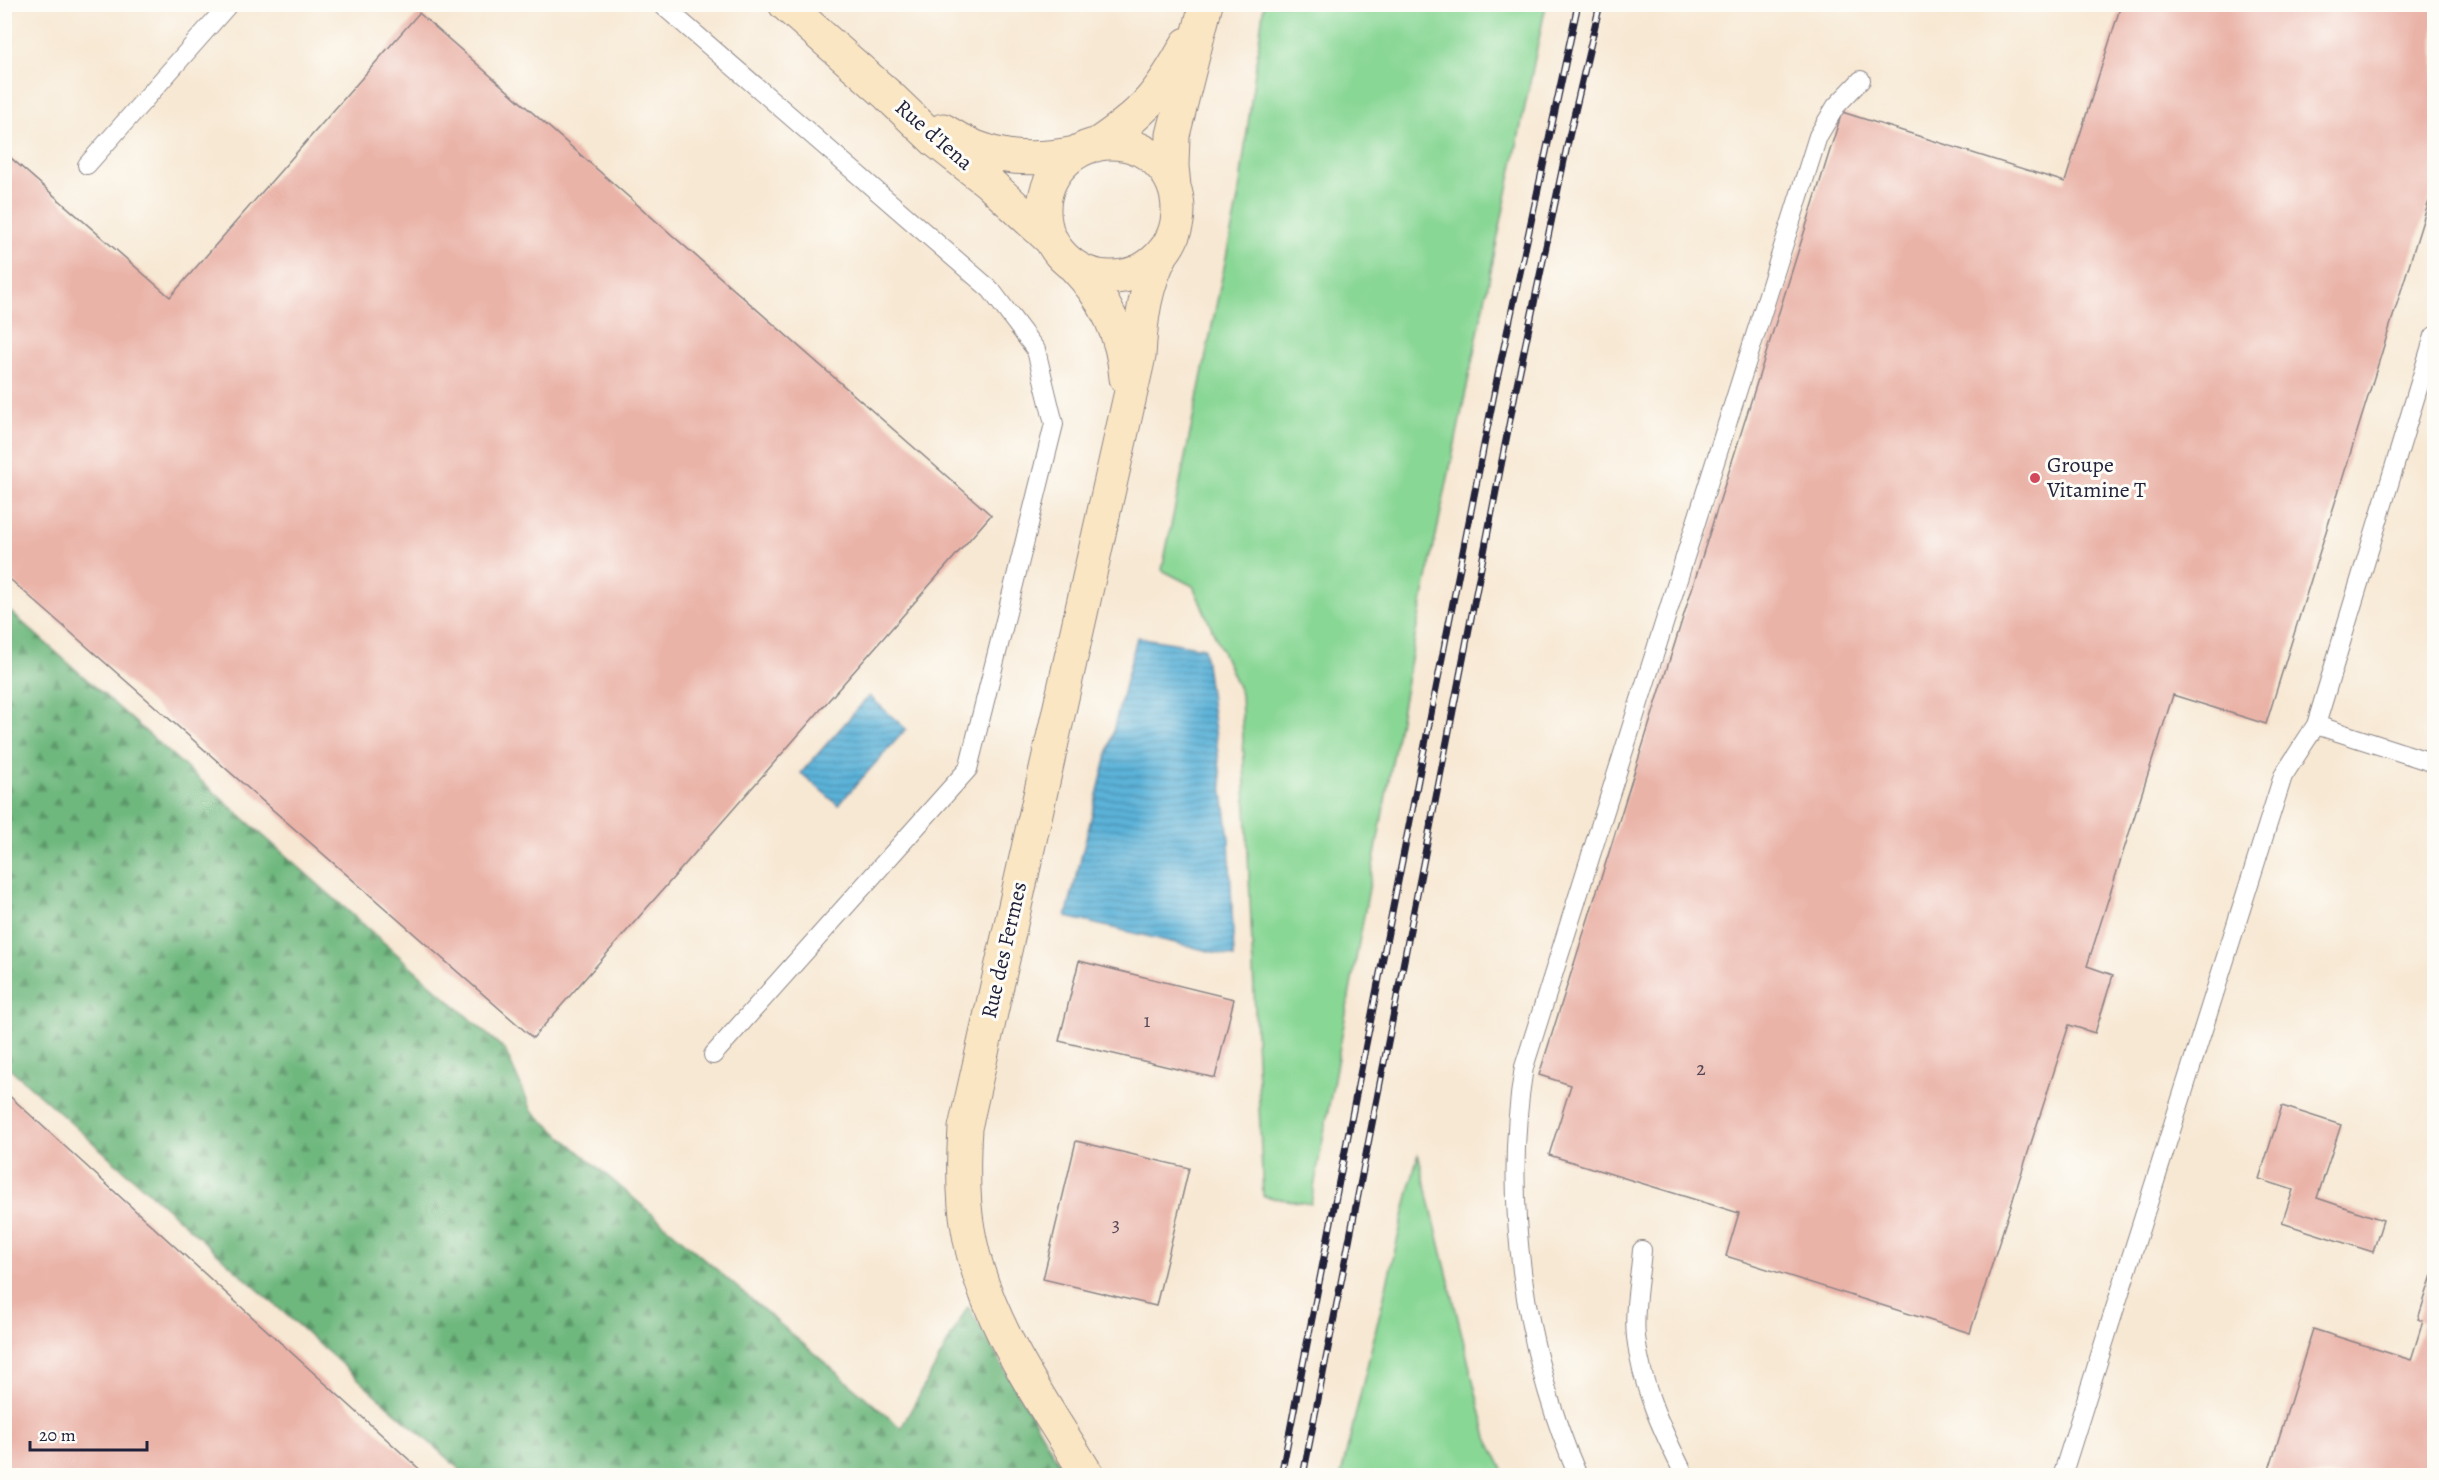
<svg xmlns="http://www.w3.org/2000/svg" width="2439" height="1480" font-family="Alegreya,serif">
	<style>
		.green { fill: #89d795; stroke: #567c68; stroke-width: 1.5 }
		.forest { fill: url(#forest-firs); stroke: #486d5c; stroke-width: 1.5 }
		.water { fill: url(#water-rules); stroke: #3e6a8a; stroke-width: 1.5 }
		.building { fill: #eab3a8 }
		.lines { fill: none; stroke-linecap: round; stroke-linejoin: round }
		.lane-casing { stroke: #8c8587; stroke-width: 20 }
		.secondary-casing { stroke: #8c8587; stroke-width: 35 }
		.lane { stroke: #fff; stroke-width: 18 }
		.secondary { stroke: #fbe6c4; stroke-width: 33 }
		.rail-casing { stroke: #22223b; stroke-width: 7 }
		.rail { stroke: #fdfcf7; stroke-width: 4.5; stroke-dasharray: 14; stroke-linecap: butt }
		.poi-dot { fill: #d1495b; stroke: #fdfcf7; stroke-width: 2 }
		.labels { text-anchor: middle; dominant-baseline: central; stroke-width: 6; stroke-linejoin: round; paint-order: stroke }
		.number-label { font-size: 20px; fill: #544656 }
		.street-label { font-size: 22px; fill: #22223b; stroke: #fdfcf7 }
		.poi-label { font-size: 22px; fill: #22223b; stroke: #fdfcf7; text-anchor: start }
	</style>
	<defs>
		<pattern id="forest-firs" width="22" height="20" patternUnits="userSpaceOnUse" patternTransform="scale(1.5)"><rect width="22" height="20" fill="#6eb87e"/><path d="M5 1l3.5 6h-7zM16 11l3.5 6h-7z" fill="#5a9568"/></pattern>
		<pattern id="water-rules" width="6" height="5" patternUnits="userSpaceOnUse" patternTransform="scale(1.5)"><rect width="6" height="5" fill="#5bb2d8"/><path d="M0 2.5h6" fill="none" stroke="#4b90b0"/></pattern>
	</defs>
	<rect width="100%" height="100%" fill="#fdfcf7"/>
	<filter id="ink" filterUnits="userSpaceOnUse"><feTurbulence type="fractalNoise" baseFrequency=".0167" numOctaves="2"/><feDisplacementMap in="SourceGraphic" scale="12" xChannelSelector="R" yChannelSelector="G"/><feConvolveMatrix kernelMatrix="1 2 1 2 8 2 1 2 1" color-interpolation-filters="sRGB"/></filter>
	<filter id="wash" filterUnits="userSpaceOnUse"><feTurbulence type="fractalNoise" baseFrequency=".008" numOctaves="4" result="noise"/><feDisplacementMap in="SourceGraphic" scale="24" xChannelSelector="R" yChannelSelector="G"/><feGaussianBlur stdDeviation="1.35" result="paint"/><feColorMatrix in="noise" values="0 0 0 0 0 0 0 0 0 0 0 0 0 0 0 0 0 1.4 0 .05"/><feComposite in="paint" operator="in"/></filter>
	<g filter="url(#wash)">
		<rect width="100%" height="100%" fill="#f7e8d3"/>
		<path class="green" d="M1264,4L1546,5L1416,632L1311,1204L1263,1196L1241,694L1193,586L1162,570L1238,199Z
			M1418,1154L1487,1438L1506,1475H1341Z"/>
		<path class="forest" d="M5,607L505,1050L532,1111L901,1428L968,1306L1066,1475H466L5,1064Z"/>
		<path class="water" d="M1137,637L1204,648L1229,838L1234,957L1066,917Z
			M869,696L906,729L838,805L801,773Z"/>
		<g id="blocks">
			<path class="building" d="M2121,5H2434V185L2266,724L2173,695L2087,966L2113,975L2095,1033L2069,1025L1970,1333L1726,1256L1739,1213L1549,1155L1571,1085L1539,1075L1842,112L2065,182Z
				M419,13L991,515L533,1038L4,574V152L170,297Z
				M1079,961L1234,999L1215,1078L1059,1041Z
				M4,1091L427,1476H4Z
				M2282,1106L2341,1125L2317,1198L2383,1220L2373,1252L2282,1223L2293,1190L2259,1179Z
				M1076,1141L1189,1168L1156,1306L1043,1279Z
				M2432,1275L2434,1476H2267L2313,1329L2411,1360L2423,1321L2418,1319Z"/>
		</g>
	</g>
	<g filter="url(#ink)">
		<use href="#blocks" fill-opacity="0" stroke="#8c8587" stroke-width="1.5"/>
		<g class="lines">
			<g class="lane-casing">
				<path id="lane" d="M661,4L991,290L1036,350L1054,424L968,769L713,1055
					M87,165L229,4
					M2316,725L2434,763
					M1642,1250C1640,1277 1633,1309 1636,1337C1641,1386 1663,1432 1685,1476
					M1578,1476C1524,1351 1502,1201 1524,1067L1818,136L1836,106L1861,80
					M2062,1476L2283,776L2316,725L2434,336"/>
			</g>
			<g class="secondary-casing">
				<path id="secondary" d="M785,4L888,95L936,141L987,181L1052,241
					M943,130C988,159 1025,163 1076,153
					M1044 210a67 67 0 1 1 134 0a67 67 0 1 1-134 0Z
					M1096,145C1143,114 1160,94 1187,44
					M1174,187L1172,166L1173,135L1206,4
					M1074,266C1104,297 1123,335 1126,378
					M1088,1476C1041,1399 983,1320 968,1229C962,1196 963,1161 965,1128L1139,356C1141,319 1145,285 1163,252"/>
			</g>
			<use href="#lane" class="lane"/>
			<use href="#secondary" class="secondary"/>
			<g class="rail-casing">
				<path id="rail" d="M1281,1476L1496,384L1578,4
					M1303,1476L1516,389L1569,137L1600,4"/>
			</g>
			<use href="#rail" class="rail"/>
		</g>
	</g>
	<circle class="poi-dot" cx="2035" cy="478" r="6"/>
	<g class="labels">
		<g class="number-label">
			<text x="1147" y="1020">1</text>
			<text x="1701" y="1068">2</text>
			<text x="1116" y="1224">3</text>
		</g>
		<g class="street-label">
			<text transform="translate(934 135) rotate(41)">Rue d'Iena</text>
			<text transform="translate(1004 950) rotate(-77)">Rue des Fermes</text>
		</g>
		<g class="poi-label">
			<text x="2047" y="465">Groupe<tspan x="2047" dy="25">Vitamine T</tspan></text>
		</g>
	</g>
	<rect width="2439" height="1480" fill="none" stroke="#fdfcf7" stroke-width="24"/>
	<path d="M30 1441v9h117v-9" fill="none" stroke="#22223b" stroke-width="3"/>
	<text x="39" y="1441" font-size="18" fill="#22223b" stroke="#fdfcf7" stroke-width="4.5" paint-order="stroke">20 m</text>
</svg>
